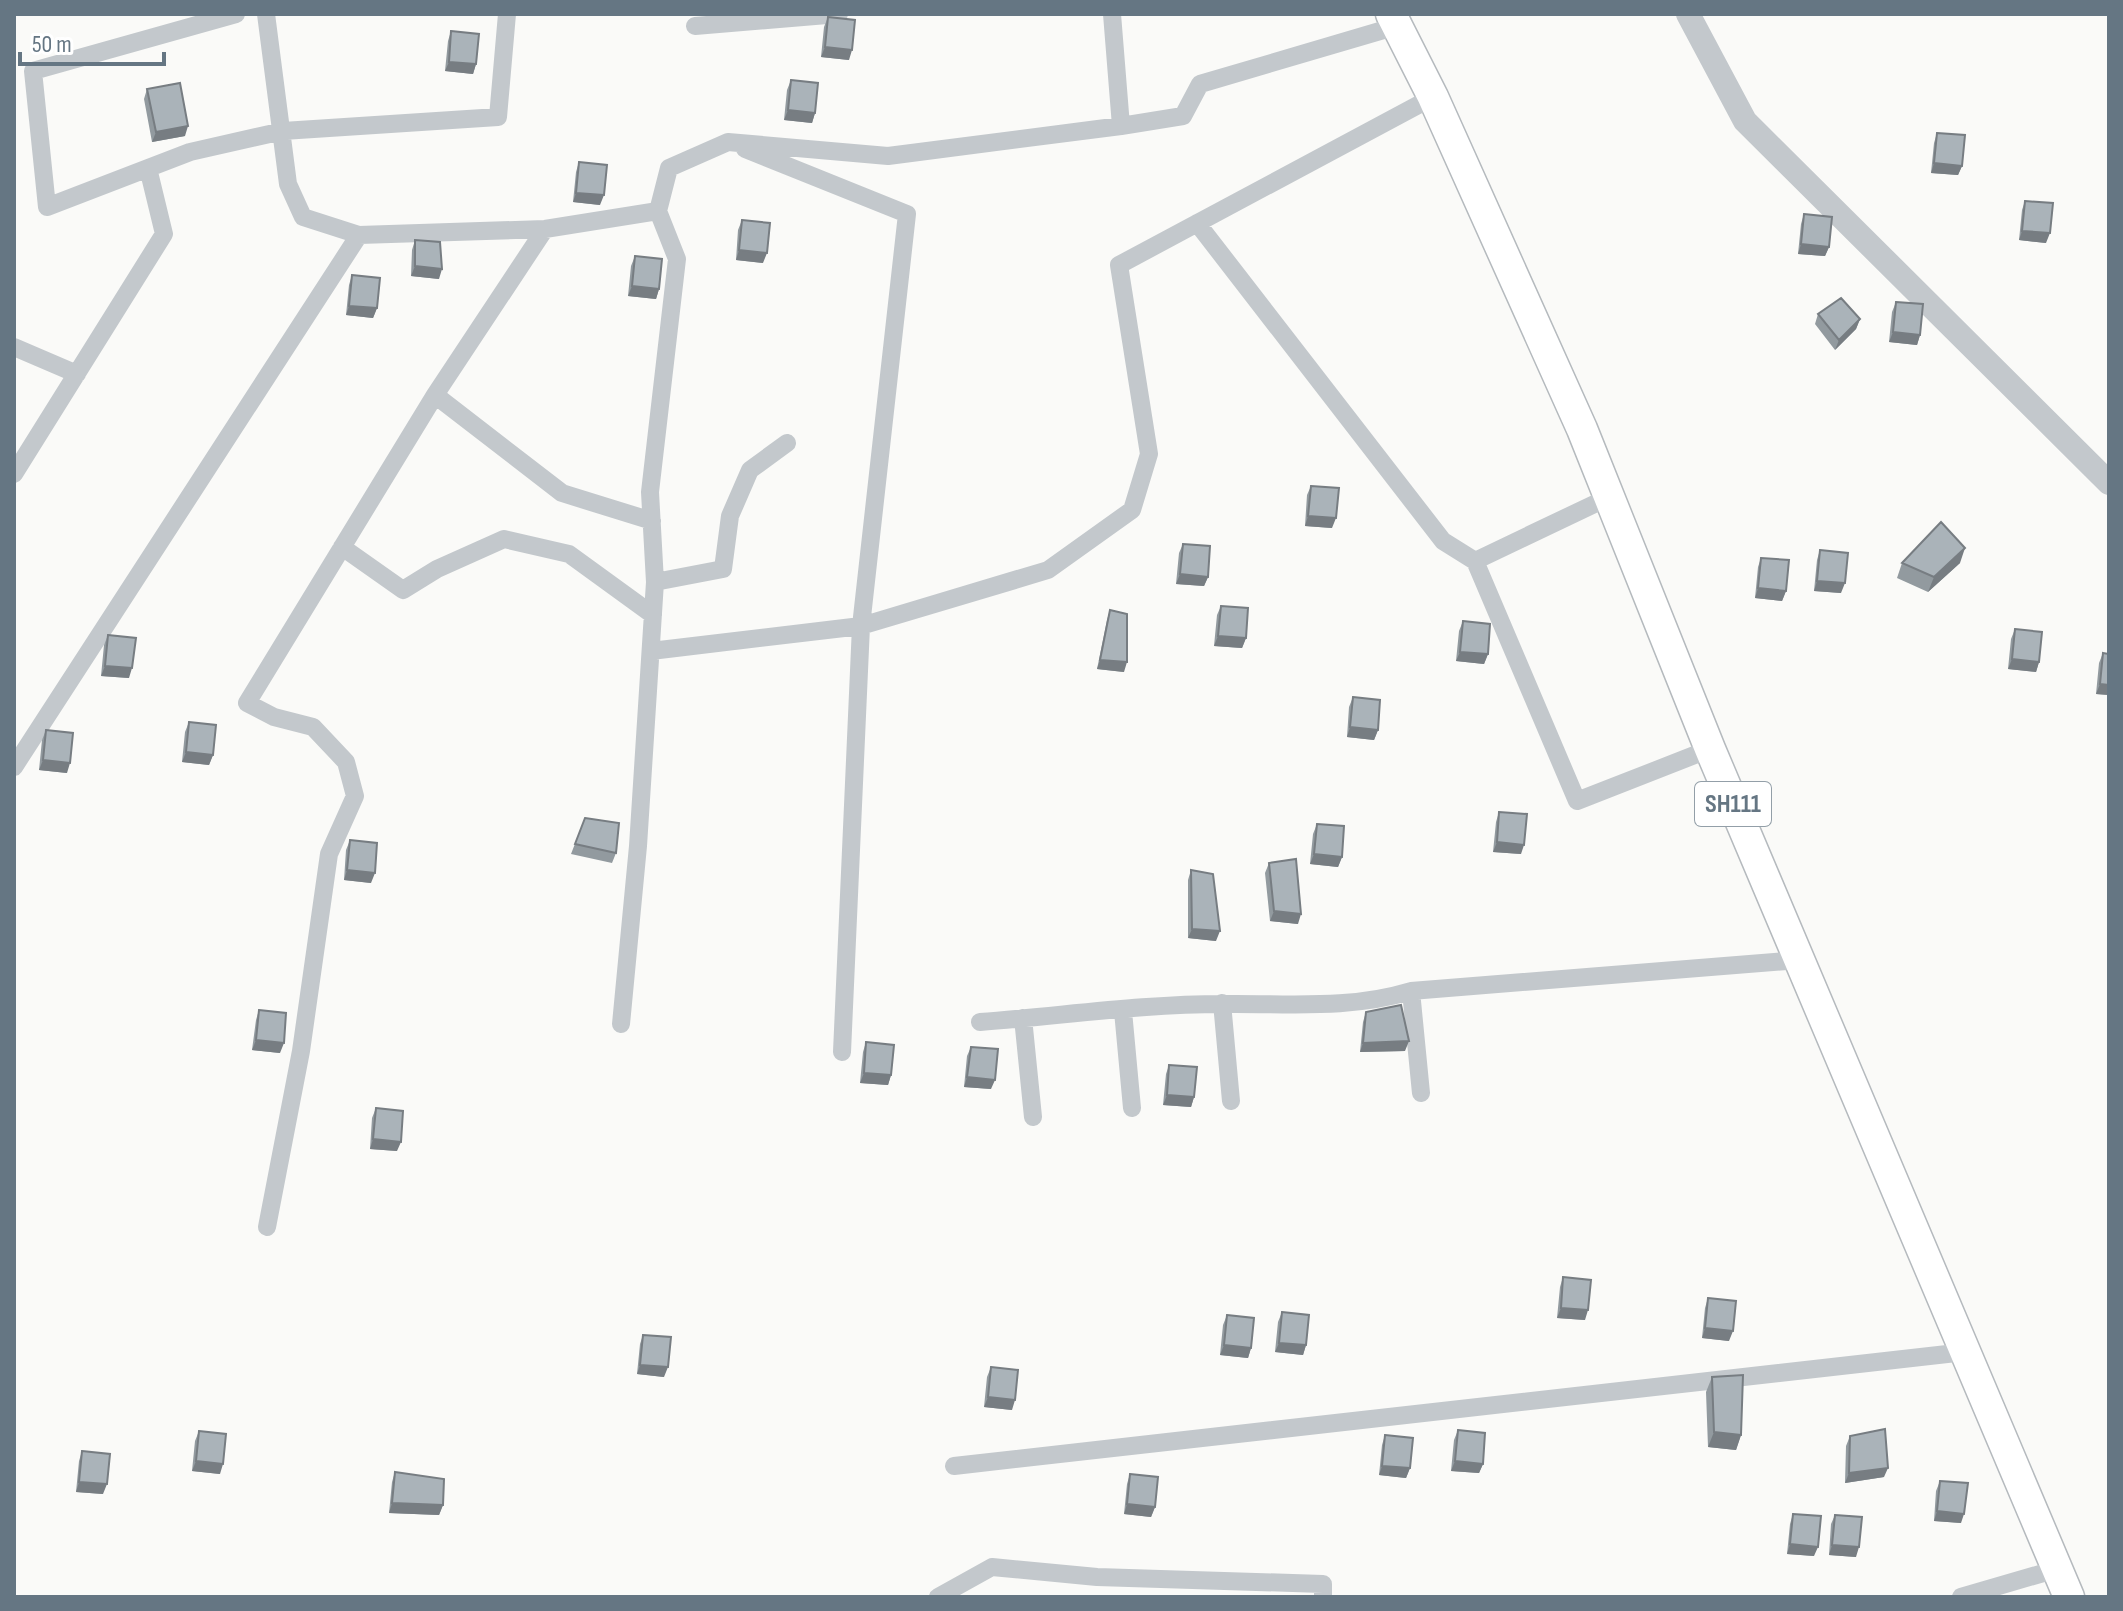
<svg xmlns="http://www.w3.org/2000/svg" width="2123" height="1611" font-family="'Sofia Sans Condensed',sans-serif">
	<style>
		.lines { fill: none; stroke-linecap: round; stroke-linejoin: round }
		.primary-casing { stroke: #b5babe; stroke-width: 33 }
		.minor { stroke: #c3c8cc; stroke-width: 18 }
		.tertiary { stroke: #c3c8cc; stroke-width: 24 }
		.primary { stroke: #fff; stroke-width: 30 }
		.wall { fill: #929a9f }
		.shaded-wall { fill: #777d82 }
		.building { fill: #aab3b9; stroke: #777d82; stroke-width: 2 }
		.labels { text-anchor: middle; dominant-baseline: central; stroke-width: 8; stroke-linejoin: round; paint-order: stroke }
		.shield { fill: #fff; stroke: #939fa8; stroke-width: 2 }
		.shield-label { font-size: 26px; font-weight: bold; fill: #657683 }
	</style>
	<rect width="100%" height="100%" fill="#fafaf8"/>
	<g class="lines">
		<g class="primary-casing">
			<path id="primary" d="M1391,14L1433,97L1582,429L1710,749L2069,1597"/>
		</g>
		<path class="minor" d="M236,14L33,71L47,207L190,152L283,131L498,117L507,14
			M266,14L288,184L303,217L359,235L545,229L658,211L669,168L728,142L888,156L1121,126
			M1112,14L1121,126L1183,116L1200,84L1397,26
			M695,26L839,14
			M745,149L907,214L861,626L842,1052
			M1197,223L1443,541L1475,561L1577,801L1710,749
			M14,347L77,374
			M435,395L562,493L652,521
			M14,474L164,234L148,168
			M342,547L403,590L437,569L504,539L569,554L653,615
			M1475,561L1609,497
			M655,582L723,569L730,516L750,470L787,443
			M651,651L861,626L1048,570L1132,510L1149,454L1119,265L1433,97
			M14,767L359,235
			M1411,991L1421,1093
			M1222,1003L1231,1101
			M1123,1011L1132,1108
			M1023,1018L1033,1117
			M980,1022C1061,1016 1143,1004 1223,1004C1288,1003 1348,1010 1411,991L1799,960
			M621,1024L638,846L655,582L650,492L677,259L658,211
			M267,1227L301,1051L329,854L355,796L346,762L313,727L274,717L247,703L435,395L545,229
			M954,1466L1965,1352
			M938,1597L992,1567L1097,1577L1323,1584V1597
			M1961,1597L2057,1569"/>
		<path class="tertiary" d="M1688,14L1745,121L2109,483"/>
		<use href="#primary" class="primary"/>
	</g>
	<path class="wall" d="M828,17L849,60L821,57L824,27Z
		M451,31L476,64L473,74L445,71L448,41Z
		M791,80L815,113L812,123L784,120L787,90Z
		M147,89L185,136L152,142L144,99Z
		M1937,133L1962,166L1958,175L1931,173L1934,143Z
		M579,162L600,205L573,202L576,172Z
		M2025,201L2046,243L2019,240L2022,210Z
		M1804,214L1829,247L1825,256L1798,254L1801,224Z
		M742,220L763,263L736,260L738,230Z
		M415,240L439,279L411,276L412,250Z
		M635,256L659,289L656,299L628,296L631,266Z
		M352,275L377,308L373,318L346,315L349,285Z
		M1896,302L1920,335L1917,345L1889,342L1892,312Z
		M1818,314L1860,319L1856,329L1835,350L1815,324Z
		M1311,486L1332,528L1305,526L1307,495Z
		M1183,544L1208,577L1204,586L1176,584L1179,553Z
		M1820,550L1841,593L1814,591L1817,560Z
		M1761,558L1786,591L1782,601L1755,598L1758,567Z
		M1902,563H1960L1928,592L1897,578Z
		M1221,606L1246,638L1242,648L1214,646L1217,615Z
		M1110,610L1124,672L1097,669L1107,620Z
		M1463,621L1488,654L1484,664L1456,661L1459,631Z
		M2015,629L2039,662L2036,672L2008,669L2011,639Z
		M108,635L129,678L101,676L104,645Z
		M2103,653L2109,654V695L2096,694L2099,663Z
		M1353,697L1378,730L1374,740L1347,737L1349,707Z
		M189,722L213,755L209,765L182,762L185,732Z
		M46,730L67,773L39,770L42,740Z
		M1499,812L1521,854L1493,852L1496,822Z
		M585,818L616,853L612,863L571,854Z
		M1317,824L1342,857L1338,867L1310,864L1313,834Z
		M350,840L371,883L344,880L346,850Z
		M1269,863L1298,924L1270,921L1265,873Z
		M1191,870L1216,941L1188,938V880Z
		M259,1010L280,1053L252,1050L256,1020Z
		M1366,1012L1405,1051L1360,1052L1363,1022Z
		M866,1042L891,1075L888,1085L860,1083L863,1052Z
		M971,1047L991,1089L964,1087L967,1056Z
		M1169,1065L1194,1097L1191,1107L1163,1105L1166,1074Z
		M376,1108L397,1151L370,1149L372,1118Z
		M1563,1277L1585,1320L1557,1318L1560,1287Z
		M1708,1298L1729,1341L1702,1338L1705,1308Z
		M1282,1312L1306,1345L1303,1355L1275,1352L1278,1322Z
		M1227,1315L1251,1348L1248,1358L1220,1355L1223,1325Z
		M643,1335L664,1377L637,1374L640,1344Z
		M991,1367L1012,1410L984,1407L987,1377Z
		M1712,1377L1741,1435L1736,1450L1708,1447L1706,1392Z
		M1458,1430L1483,1464L1479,1473L1451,1471L1454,1440Z
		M199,1431L220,1474L192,1471L195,1441Z
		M1385,1435L1410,1468L1406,1478L1379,1475L1382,1445Z
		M1850,1436L1884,1477L1845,1483L1846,1446Z
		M82,1451L103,1494L76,1492L79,1461Z
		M395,1472L443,1505L439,1515L389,1513L392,1482Z
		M1130,1474L1155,1507L1151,1517L1124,1514L1127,1484Z
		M1940,1481L1961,1523L1934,1521L1936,1491Z
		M1793,1514L1814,1556L1787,1554L1790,1524Z
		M1835,1515L1856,1557L1829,1555L1831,1524Z"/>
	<path class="shaded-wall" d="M825,47L852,50L849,60L821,57Z
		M449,62L476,64L473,74L445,71Z
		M788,110L815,113L812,123L784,120Z
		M188,126L185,136L152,142L156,132Z
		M1934,163L1962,166L1958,175L1931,173Z
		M576,193L604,195L600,205L573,202Z
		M2022,231L2050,233L2046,243L2019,240Z
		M1801,244L1829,247L1825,256L1798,254Z
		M739,250L767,253L763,263L736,260Z
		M415,266L442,269L439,279L411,276Z
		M632,286L659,289L656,299L628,296Z
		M349,306L377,308L373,318L346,315Z
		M1860,319L1856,329L1835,350L1839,340Z
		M1893,332L1920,335L1917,345L1889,342Z
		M1308,516L1336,518L1332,528L1305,526Z
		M1965,548L1960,563L1928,592L1934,577Z
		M1180,574L1208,577L1204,586L1176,584Z
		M1817,581L1845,583L1841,593L1814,591Z
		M1758,588L1786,591L1782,601L1755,598Z
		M1218,636L1246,638L1242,648L1214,646Z
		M1460,652L1488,654L1484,664L1456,661Z
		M2012,659L2039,662L2036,672L2008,669Z
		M1100,660L1127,662L1124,672L1097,669Z
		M105,666L132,668L129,678L101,676Z
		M2100,684L2109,685V695L2096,694Z
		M1350,727L1378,730L1374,740L1347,737Z
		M186,752L213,755L209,765L182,762Z
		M43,760L70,763L67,773L39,770Z
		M1497,842L1524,845L1521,854L1493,852Z
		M1314,854L1342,857L1338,867L1310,864Z
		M347,870L375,873L371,883L344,880Z
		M1274,911L1301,914L1298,924L1270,921Z
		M1192,929L1220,931L1216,941L1188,938Z
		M256,1040L284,1043L280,1053L252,1050Z
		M1409,1041L1405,1051L1360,1052L1363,1043Z
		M864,1073L891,1075L888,1085L860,1083Z
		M967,1077L995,1080L991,1089L964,1087Z
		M1167,1095L1194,1097L1191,1107L1163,1105Z
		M373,1139L401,1142L397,1151L370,1149Z
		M1561,1308L1588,1310L1585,1320L1557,1318Z
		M1705,1328L1733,1331L1729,1341L1702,1338Z
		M1279,1343L1306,1345L1303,1355L1275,1352Z
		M1224,1345L1251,1348L1248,1358L1220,1355Z
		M640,1365L668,1367L664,1377L637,1374Z
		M988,1397L1015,1400L1012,1410L984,1407Z
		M1714,1432L1741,1435L1736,1450L1708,1447Z
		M196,1461L223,1464L220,1474L192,1471Z
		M1455,1461L1483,1464L1479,1473L1451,1471Z
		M1382,1466L1410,1468L1406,1478L1379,1475Z
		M1888,1468L1884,1477L1845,1483L1849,1473Z
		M79,1482L107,1484L103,1494L76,1492Z
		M392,1503L443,1505L439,1515L389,1513Z
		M1127,1504L1155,1507L1151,1517L1124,1514Z
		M1937,1511L1964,1514L1961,1523L1934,1521Z
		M1790,1544L1818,1547L1814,1556L1787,1554Z
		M1832,1545L1859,1547L1856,1557L1829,1555Z"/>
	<path class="building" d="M828,17L855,20L852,50L825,47Z
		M451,31L479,34L476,64L449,62Z
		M791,80L818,83L815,113L788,110Z
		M180,83L188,126L156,132L147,89Z
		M1937,133L1965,135L1962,166L1934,163Z
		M579,162L607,165L604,195L576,193Z
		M2025,201L2053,203L2050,233L2022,231Z
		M1804,214L1832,217L1829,247L1801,244Z
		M742,220L770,223L767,253L739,250Z
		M415,240L440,242L442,269L415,266Z
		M635,256L662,259L659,289L632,286Z
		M352,275L380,278L377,308L349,306Z
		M1841,298L1860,319L1839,340L1818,314Z
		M1896,302L1923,304L1920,335L1893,332Z
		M1311,486L1339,488L1336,518L1308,516Z
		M1941,522L1965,548L1934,577L1902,563Z
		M1183,544L1210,546L1208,577L1180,574Z
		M1820,550L1848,553L1845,583L1817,581Z
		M1761,558L1789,560L1786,591L1758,588Z
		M1221,606L1248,608L1246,638L1218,636Z
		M1110,610L1127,614V662L1100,660Z
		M1463,621L1490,624L1488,654L1460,652Z
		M2015,629L2042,632L2039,662L2012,659Z
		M108,635L136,638L132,668L105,666Z
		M2103,653L2109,654V685L2100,684Z
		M1353,697L1380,700L1378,730L1350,727Z
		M189,722L216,725L213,755L186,752Z
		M46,730L73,733L70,763L43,760Z
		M1499,812L1527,814L1524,845L1497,842Z
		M585,818L619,823L616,853L575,844Z
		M1317,824L1344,826L1342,857L1314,854Z
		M350,840L377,843L375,873L347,870Z
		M1296,859L1301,914L1274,911L1269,863Z
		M1191,870L1213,874L1220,931L1192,929Z
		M1401,1005L1409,1041L1363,1043L1366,1012Z
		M259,1010L286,1013L284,1043L256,1040Z
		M866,1042L894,1045L891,1075L864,1073Z
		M971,1047L998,1049L995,1080L967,1077Z
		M1169,1065L1197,1067L1194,1097L1167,1095Z
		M376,1108L403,1111L401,1142L373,1139Z
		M1563,1277L1591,1280L1588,1310L1561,1308Z
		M1708,1298L1736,1301L1733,1331L1705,1328Z
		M1282,1312L1309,1315L1306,1345L1279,1343Z
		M1227,1315L1254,1318L1251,1348L1224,1345Z
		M643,1335L671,1337L668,1367L640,1365Z
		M991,1367L1018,1370L1015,1400L988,1397Z
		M1743,1375L1741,1435L1714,1432L1712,1377Z
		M1885,1429L1888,1468L1849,1473L1850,1436Z
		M1458,1430L1485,1433L1483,1464L1455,1461Z
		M199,1431L226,1434L223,1464L196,1461Z
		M1385,1435L1413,1438L1410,1468L1382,1466Z
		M82,1451L110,1454L107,1484L79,1482Z
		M395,1472L444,1479L443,1505L392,1503Z
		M1130,1474L1158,1477L1155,1507L1127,1504Z
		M1940,1481L1968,1483L1964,1514L1937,1511Z
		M1793,1514L1821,1516L1818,1547L1790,1544Z
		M1835,1515L1862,1517L1859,1547L1832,1545Z"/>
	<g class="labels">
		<rect class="shield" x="1695" y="782" width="76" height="44" rx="6"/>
		<g class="shield-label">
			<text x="1733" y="804">SH111</text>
		</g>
	</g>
	<rect width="2123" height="1611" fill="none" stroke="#657683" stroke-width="32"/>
	<path d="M20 52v12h144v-12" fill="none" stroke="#657683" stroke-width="4"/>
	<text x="32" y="52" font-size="24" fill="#657683" stroke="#ffffff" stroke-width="6" paint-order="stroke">50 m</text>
</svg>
